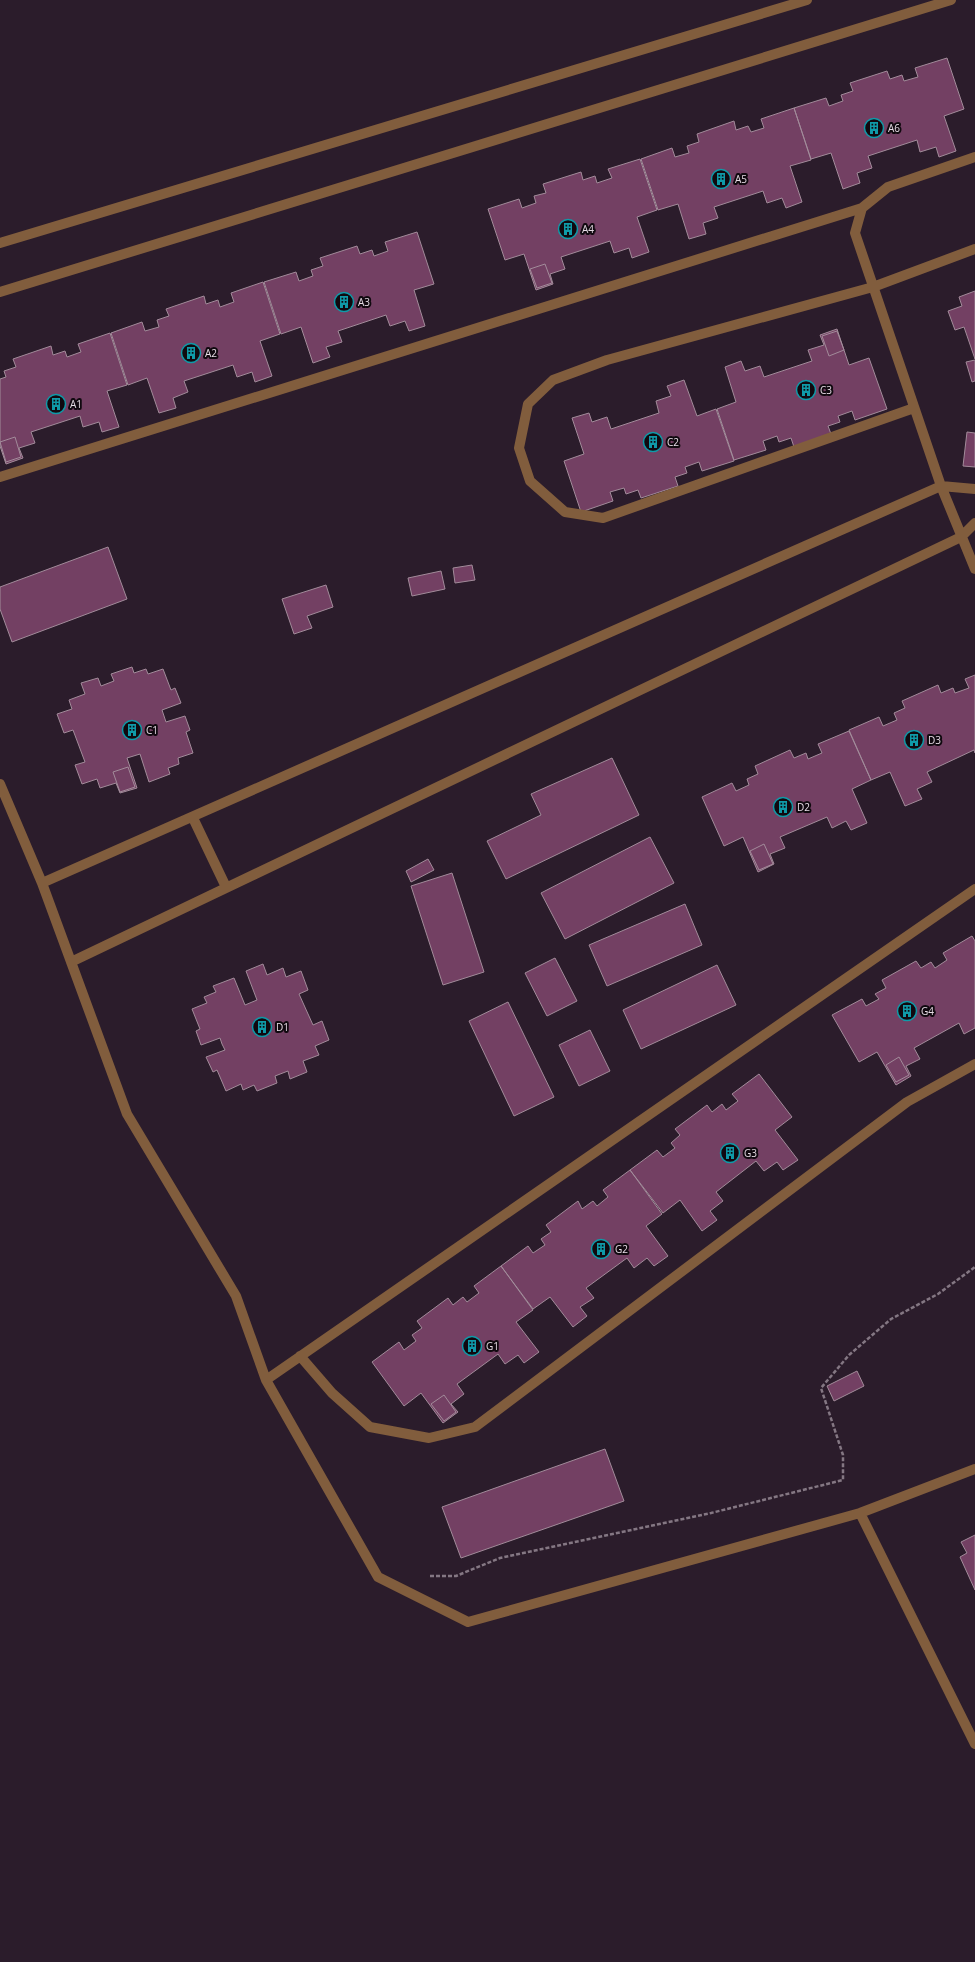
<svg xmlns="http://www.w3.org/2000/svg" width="975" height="1962" font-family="'Open Sans',sans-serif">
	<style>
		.building { fill: #734063; stroke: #a28b9a }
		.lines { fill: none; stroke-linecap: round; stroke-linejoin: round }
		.path { stroke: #847783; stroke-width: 2.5; stroke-dasharray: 4 2; stroke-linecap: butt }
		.minor { stroke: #815d3d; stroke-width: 10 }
		.labels { text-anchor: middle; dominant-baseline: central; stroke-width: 4; stroke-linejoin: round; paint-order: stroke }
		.poi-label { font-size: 10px; fill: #e6dce5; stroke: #10090f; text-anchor: start }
	</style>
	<rect width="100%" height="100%" fill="#2b1c2b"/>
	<path class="building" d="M947,58L964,109L944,116L956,151L939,157L936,147L920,152L917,140L868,156L872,168L857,173L860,183L843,189L831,153L811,159L794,108L826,98L829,106L843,101L841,95L853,91L850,83L887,71L890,79L902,75L904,81L918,77L915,68Z
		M794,108L811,160L790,166L802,202L786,208L782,198L767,203L763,191L714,207L718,218L703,223L706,234L689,239L678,204L658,210L641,159L672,148L675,157L689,153L687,146L699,142L697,134L734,121L736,130L748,126L751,132L764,128L761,119Z
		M640,159L657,210L637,217L649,252L632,258L629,248L614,253L610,241L561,257L565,269L550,274L553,284L536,290L524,254L505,260L488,209L519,199L522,208L536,203L534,196L546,193L543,184L581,172L583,180L595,176L597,183L612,178L608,169Z
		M417,232L434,284L414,290L425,326L409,331L405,321L390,326L386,315L338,331L342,342L326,347L330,357L313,363L301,327L281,334L264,282L296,272L299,281L313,276L311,270L323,266L320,258L357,246L360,254L372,250L374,256L388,251L385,242Z
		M545,264L552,283L537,288L530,269Z
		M263,282L280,334L260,341L272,376L255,382L252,372L237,377L233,365L184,381L188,392L173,398L176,408L159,413L147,378L128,385L111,333L142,322L145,331L159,327L157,320L169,316L166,309L204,296L206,304L218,300L220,307L234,302L231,293Z
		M975,291V359L964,327L955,330L948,311L962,306L959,297Z
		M837,329L849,365L869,358L887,409L855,420L852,411L838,416L840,422L828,426L831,434L794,447L791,438L779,442L777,436L763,441L766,450L734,460L717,409L736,402L725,367L741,361L745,371L760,366L764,377L812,361L808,350L824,345L820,335Z
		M837,331L844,350L829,356L822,336Z
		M110,333L127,385L107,391L119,427L102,432L99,422L83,427L80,416L31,432L35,443L19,448L23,458L6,464L0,446V379L6,377L4,371L16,367L13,359L51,346L53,355L65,351L67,357L81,352L78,344Z
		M975,360V381L972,382L966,362Z
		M684,380L697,416L716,409L734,461L702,471L699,462L685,467L687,473L675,477L678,486L641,498L638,490L626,494L624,488L610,492L613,501L581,512L564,461L584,454L572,418L589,413L592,422L607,417L611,429L659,413L656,401L671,396L667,386Z
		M967,432L975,433V467L963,466Z
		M15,437L21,457L6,462L0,442Z
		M108,547L127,599L12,642L0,609V587Z
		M472,565L475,580L455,583L453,568Z
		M441,571L445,589L412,596L408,578Z
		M326,585L333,607L307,616L312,628L294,634L282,599Z
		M132,667L134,673L146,669L148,674L163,669L171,690L175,688L181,703L162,710L166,722L185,716L190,730L186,732L193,753L178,758L179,764L168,768L170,774L149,782L140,754L127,758L137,788L120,793L116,783L100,788L97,779L82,784L75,765L85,762L73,730L64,733L57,714L72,709L69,700L85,694L81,683L98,678L101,686L114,681L111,674Z
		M975,675V753L974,750L927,772L932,782L917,789L922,799L905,806L890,772L871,780L849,730L879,717L883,726L897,720L894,713L905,708L902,701L938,685L941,693L953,688L955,693L969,688L965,679Z
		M849,731L871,780L852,789L867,823L851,830L846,821L832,828L827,817L780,837L785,848L770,854L774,864L758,872L743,837L724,846L702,797L732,783L736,791L749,785L747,779L758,774L755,766L790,750L794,758L806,753L808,759L822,753L818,744Z
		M612,758L639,815L506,879L487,841L541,815L531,794Z
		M128,767L135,787L120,792L113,772Z
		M650,837L674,883L565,939L541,893Z
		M764,844L773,864L759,870L750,851Z
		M428,859L434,870L411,882L406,871Z
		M452,873L484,972L443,985L411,886Z
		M685,904L702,945L607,986L589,945Z
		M972,936L975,941V1028L964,1034L959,1023L914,1048L920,1059L906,1066L911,1076L896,1085L877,1052L859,1062L832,1015L862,999L866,1006L879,999L875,994L886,988L882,980L916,961L921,968L931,962L935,968L947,960L943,953Z
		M555,958L577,1001L547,1016L525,973Z
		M263,964L267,975L283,968L286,977L301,971L308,990L299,994L313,1025L322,1021L329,1040L315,1046L319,1055L303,1061L307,1072L290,1079L288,1071L275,1076L277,1083L257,1091L254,1085L243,1090L241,1084L226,1091L217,1070L213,1072L206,1057L225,1050L222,1044L220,1038L201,1045L196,1031L200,1029L192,1009L207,1003L204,997L216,992L213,986L234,978L245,1005L257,1000L246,971Z
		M717,965L736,1005L641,1049L623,1010Z
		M508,1002L554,1097L514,1116L469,1021Z
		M590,1030L610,1071L579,1086L559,1045Z
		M899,1057L909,1075L896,1082L886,1065Z
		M759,1074L792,1117L775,1130L798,1160L783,1170L777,1162L764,1171L756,1161L716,1192L723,1201L710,1211L717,1220L702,1231L680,1200L663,1213L630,1170L657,1150L663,1157L675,1148L671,1143L680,1135L675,1129L707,1105L712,1112L722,1104L726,1110L738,1101L732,1094Z
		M630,1170L662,1214L646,1226L668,1256L654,1266L647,1258L634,1268L627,1258L586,1288L594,1298L580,1307L587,1316L573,1327L550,1297L533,1309L501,1266L528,1246L533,1253L545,1245L541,1239L551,1232L546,1225L578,1201L582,1209L593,1201L597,1206L608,1197L603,1190Z
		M501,1266L533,1310L516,1322L539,1352L524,1363L518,1355L505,1364L498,1354L457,1384L464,1394L451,1404L458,1412L443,1423L421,1393L404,1406L372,1362L399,1342L404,1350L416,1341L412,1335L422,1328L417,1321L448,1298L453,1305L463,1297L467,1302L479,1293L474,1286Z
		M857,1371L864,1386L834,1401L827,1386Z
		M444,1395L456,1412L444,1421L431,1404Z
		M605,1449L624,1501L461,1558L442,1507Z
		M975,1535V1590L960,1557L967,1553L961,1542Z"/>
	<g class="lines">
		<path class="path" d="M430,1576H456L500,1558L711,1513L843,1480V1455L821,1388L849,1355L891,1319L938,1294L975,1267"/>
		<path class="minor" d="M975,157L888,187L862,208L855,233L941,486L975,569
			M0,243L807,0
			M0,292L951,0
			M914,408L603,518L565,512L530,481L519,448L528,404L553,380L607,360L873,287L975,249
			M0,477L862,208
			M0,784L42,883L127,1114L236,1296L266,1380L378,1577L468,1622L860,1513L975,1469
			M193,818L226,887
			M42,883L941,486L975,489
			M71,962L961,537L975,523
			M300,1356L332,1393L370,1427L429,1438L475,1427L907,1102L975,1064
			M266,1380L975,889
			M860,1513L975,1744"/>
	</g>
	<defs>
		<g id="building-ring" transform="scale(1)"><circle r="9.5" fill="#10090f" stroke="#0f9aa8" stroke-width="1.5"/><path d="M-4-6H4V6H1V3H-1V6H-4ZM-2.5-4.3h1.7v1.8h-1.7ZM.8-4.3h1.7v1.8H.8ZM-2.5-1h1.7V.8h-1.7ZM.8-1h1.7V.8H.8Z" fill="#0f9aa8"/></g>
	</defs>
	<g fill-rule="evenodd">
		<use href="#building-ring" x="874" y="128"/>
		<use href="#building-ring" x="721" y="179"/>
		<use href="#building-ring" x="568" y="229"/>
		<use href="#building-ring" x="344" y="302"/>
		<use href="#building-ring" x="191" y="353"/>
		<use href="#building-ring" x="806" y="390"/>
		<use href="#building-ring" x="56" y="404"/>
		<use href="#building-ring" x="653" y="442"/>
		<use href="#building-ring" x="132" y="730"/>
		<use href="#building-ring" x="914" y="740"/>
		<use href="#building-ring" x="783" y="807"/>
		<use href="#building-ring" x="907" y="1011"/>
		<use href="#building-ring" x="262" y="1027"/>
		<use href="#building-ring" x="730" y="1153"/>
		<use href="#building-ring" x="601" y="1249"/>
		<use href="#building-ring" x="472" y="1346"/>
	</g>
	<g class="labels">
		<g class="poi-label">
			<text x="888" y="128">A6</text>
			<text x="735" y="179">A5</text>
			<text x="582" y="229">A4</text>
			<text x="358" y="302">A3</text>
			<text x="205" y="353">A2</text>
			<text x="820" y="390">C3</text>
			<text x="70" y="404">A1</text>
			<text x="667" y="442">C2</text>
			<text x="146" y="730">C1</text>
			<text x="928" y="740">D3</text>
			<text x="797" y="807">D2</text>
			<text x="921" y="1011">G4</text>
			<text x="276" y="1027">D1</text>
			<text x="744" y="1153">G3</text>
			<text x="615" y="1249">G2</text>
			<text x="486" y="1346">G1</text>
		</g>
	</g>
</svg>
